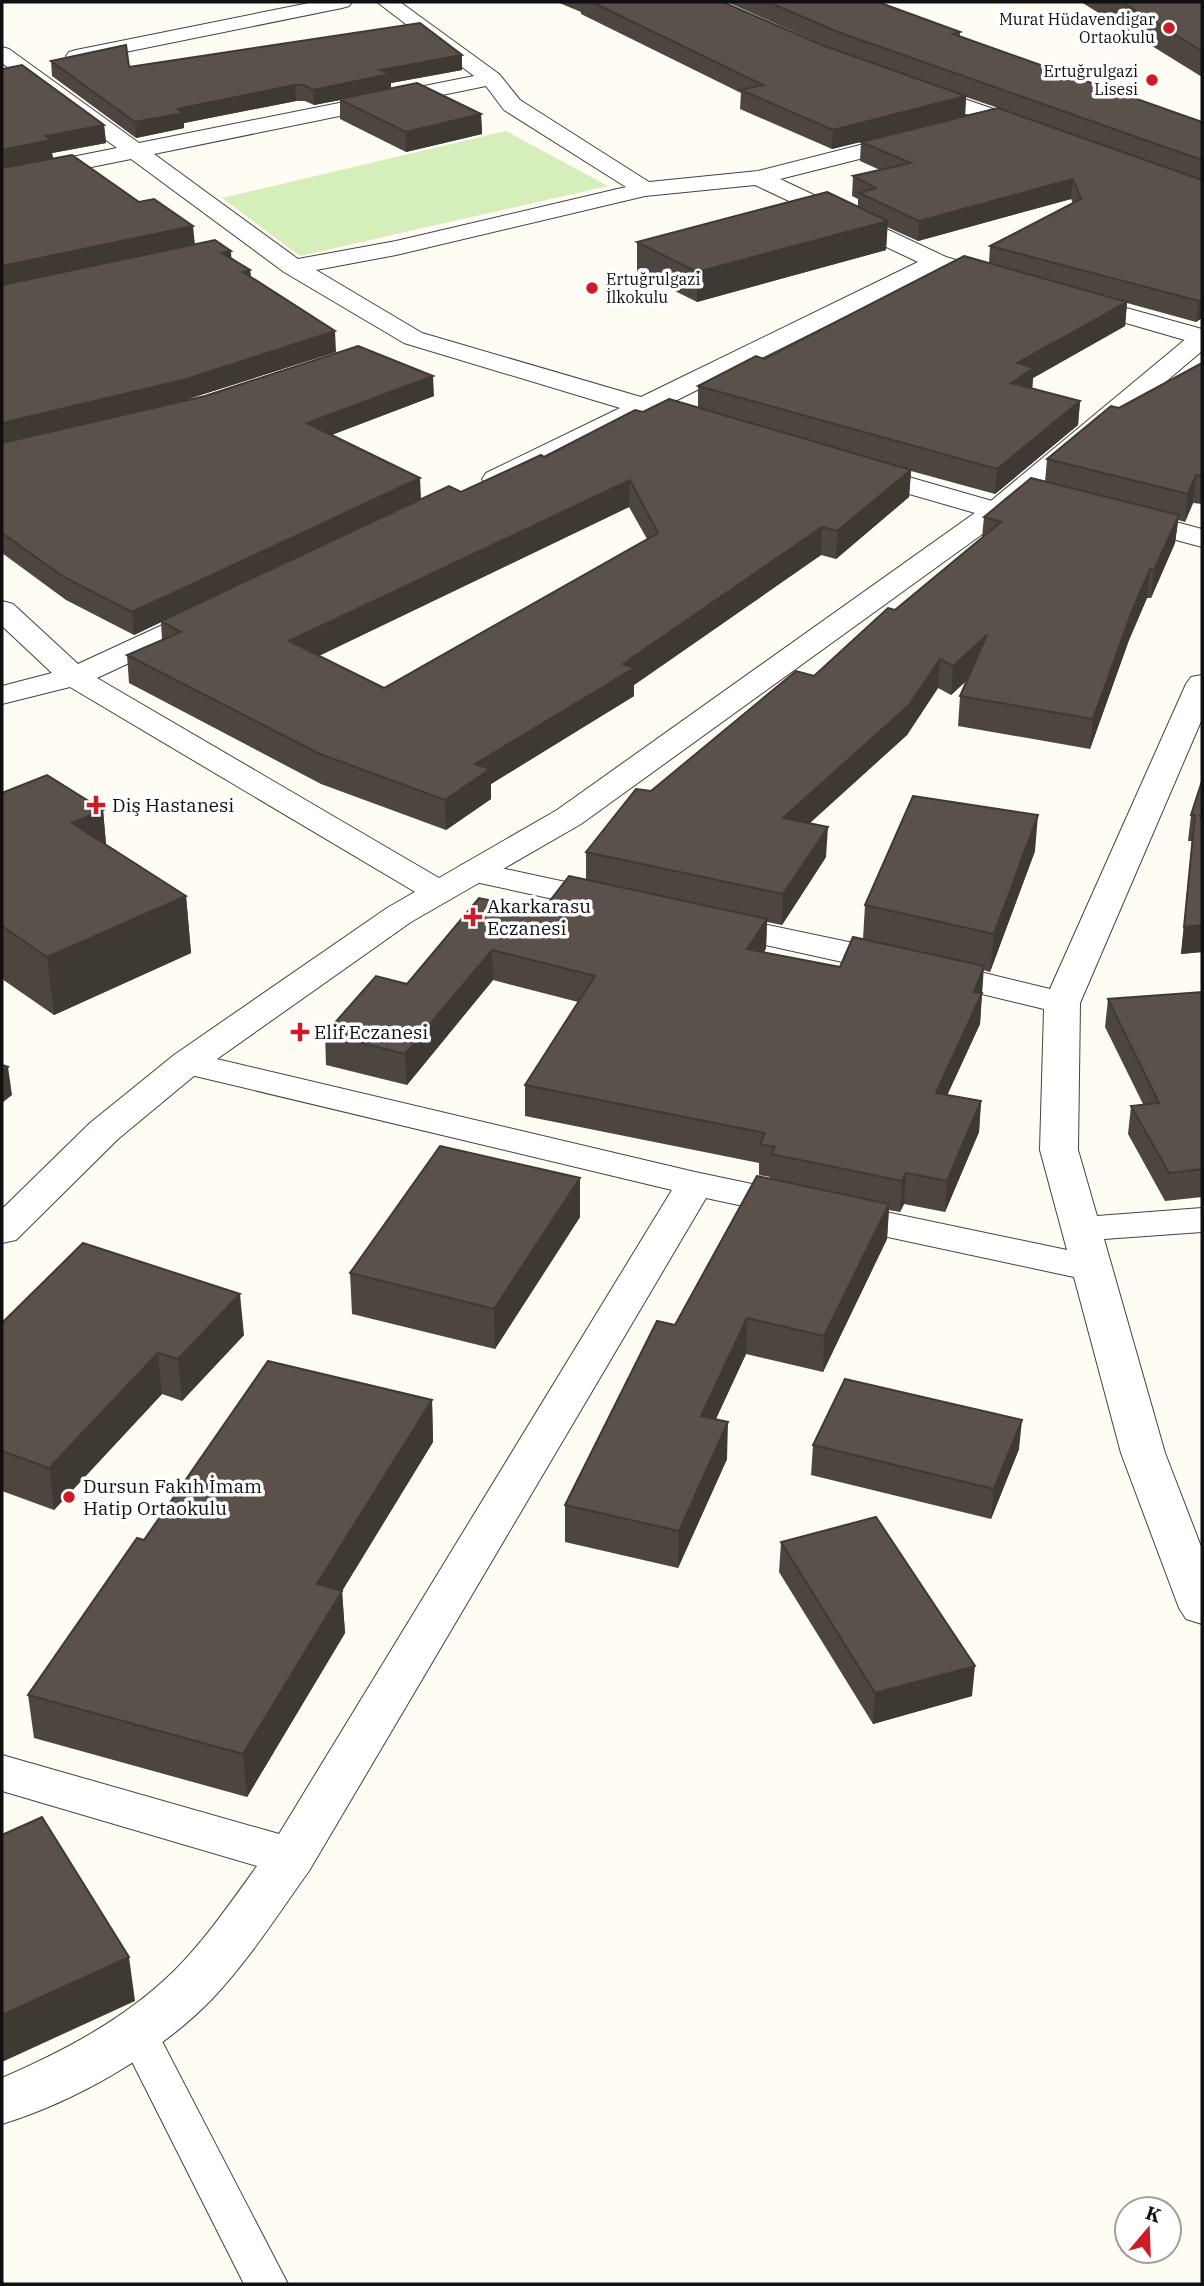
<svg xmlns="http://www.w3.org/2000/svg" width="1204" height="2286" font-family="'IBM Plex Serif',serif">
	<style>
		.green { fill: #d6eeb9 }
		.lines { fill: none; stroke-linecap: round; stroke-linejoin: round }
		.service-casing { stroke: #434343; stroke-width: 2 }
		.minor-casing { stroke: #434343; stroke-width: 2 }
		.tertiary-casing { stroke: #434343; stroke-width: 2 }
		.service { fill: #fff; fill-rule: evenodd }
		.minor { fill: #fff; fill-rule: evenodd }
		.tertiary { fill: #fff; fill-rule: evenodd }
		.wall { fill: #4d4640; fill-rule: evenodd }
		.shaded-wall { fill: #3f3934 }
		.building { fill: #5a514b; stroke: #3f3934; stroke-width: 2; fill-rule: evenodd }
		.poi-dot { fill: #cd1b28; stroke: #fff; stroke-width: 2.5 }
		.labels { text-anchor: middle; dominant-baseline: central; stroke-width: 7; stroke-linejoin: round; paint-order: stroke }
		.far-poi-label { font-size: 16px; fill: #101010; stroke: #fff; text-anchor: end }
		.poi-label { font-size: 19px; fill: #101010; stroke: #fff; text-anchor: start }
	</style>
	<rect width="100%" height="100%" fill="#fffcf3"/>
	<path class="green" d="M506,131L608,186L300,256L222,198Z"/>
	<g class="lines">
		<g class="service-casing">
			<path id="service" d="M137,2015L151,2020L288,2284H244L117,2032L123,2020Z"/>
		</g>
		<g class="minor-casing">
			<path id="minor" d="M314,2H352L349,6L342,8L76,62L69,60L66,56L69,52L76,50Z
				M377,2H400L499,74L520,100L649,182L758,171L911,132L919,134L922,139L919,144L780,179L946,257L963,262L966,267L963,272L954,274L939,270L667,405L708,417L712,423L708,429L699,431L646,416L496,487L486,485L482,479L486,473L620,408L404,343L284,272L131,159L2,185V171L117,148L2,63V47L9,49L139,143L474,76ZM486,86L504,110L626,187L396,241L298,259L154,154ZM755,185L918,262L641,397L422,333L316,270L396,255L645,196Z
				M1076,294L1202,329V345L1067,306L1064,301L1067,296Z
				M860,463L1006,505L1010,511L1006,517L996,519L850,477L846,471L850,465Z
				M1127,509L1202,529V547L1117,524L1113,518L1117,512Z
				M2,601L13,604L78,664L197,609L208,606L219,609L223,615L219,621L97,678L451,885L456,892L451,899L439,902L427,899L70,687L2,704V686L52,673L2,626Z
				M1202,675V719L1080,1003L1078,1150L1097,1216L1202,1208V1232L1104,1239L1165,1453L1202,1549V1624L1186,1619L1179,1608L1121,1453L1074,1277L706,1198L309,1871C278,1914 249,1960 212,1999C159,2054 74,2102 2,2124V2078C64,2051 125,2019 174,1971C205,1940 231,1902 257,1866L2,1791V1755L279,1834L672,1190L174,1071L168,1063L174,1055L187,1052L695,1172L1067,1250L1040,1150L1044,1009L915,978L715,934L703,931L698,924L703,917L715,914L915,956L1050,989L1186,684L1191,677Z
				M473,862L621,894L626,901L621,908L609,911L461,879L456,872L461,865Z"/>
		</g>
		<g class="tertiary-casing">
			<path id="tertiary" d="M918,83L1040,125L1043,130L1040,135H1024L910,94L907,89L910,84Z
				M1202,330V351L1006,517L581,824L411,922L200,1071L118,1139L16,1240L2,1243V1209L90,1123L174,1055L387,908L557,810L986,505L1193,333Z"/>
		</g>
		<use href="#service" class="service"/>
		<use href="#minor" class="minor"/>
		<use href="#tertiary" class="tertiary"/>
	</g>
	<path class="wall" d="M557,2H723L822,45L835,50L727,2H878L960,32V36L1202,122V318L1196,322L1127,303L1125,326L1033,378L1032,388L1080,401L1078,425L995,494L911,471L909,497L836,559L821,555L634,685V696L491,784V799L446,830L321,784L129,683L127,655L162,640L161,622L134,635L66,600L2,553V69L104,125L106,143L52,153L53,158L195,245L232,258L250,270L251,277L336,352L188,399L434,396L331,435L421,499L461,492L544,457L643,412L698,408V386L989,263L990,246L1073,203L1071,199L918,241L887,227L886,250L697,302L637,272V242L858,207V199L852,196L853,176L880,170L860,161L861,142L832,149L740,109L741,93L581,14V12ZM966,97L998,108L965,115ZM629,507L647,539L384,688L319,656Z
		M1081,2H1202V77Z
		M51,61L129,67L462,70L391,83V89L481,114L482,134L406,152L340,119V100L314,105L305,101H296L184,123V128L136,138L52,76Z
		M1202,363V504L1193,503L1185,522L1178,520L1175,543L1151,598H1147L1129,640L1090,749L958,726L960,696L967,680L951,695L938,688L907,735L810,823L826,857L782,925L767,922L766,948L764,953L840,967L863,939L865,905L1035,851L990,972L983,970L980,1024L947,1095L981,1101L979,1132L945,1212L904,1204L900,1212L889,1210L887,1239L823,1372L746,1354L716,1419L727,1459L678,1568L565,1542V1505L675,1325L770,1177L759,1175V1163L525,1116V1085L578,1002L493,980L407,1085L326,1065L325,1034L407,984L542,911L586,880V852L651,791L814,676L982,537L984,517L1045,482L1047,459L1119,408Z
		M1202,781V952L1181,954L1192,841H1188L1191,815Z
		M2,793L103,810L106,845L186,896L191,953L54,1015L2,979Z
		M1202,993V1197L1165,1201L1128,1134L1131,1106L1143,1104L1105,1027L1108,999Z
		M580,1217L495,1349L352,1314L350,1273Z
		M2,1323L244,1335L182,1401L162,1394L54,1510L2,1491Z
		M432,1400L433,1442L342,1591L345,1633L247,1797L34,1738L28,1695L144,1540Z
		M813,1445L1019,1449L991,1519L811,1475Z
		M781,1542L972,1696L873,1724L779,1572Z"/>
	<path class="shaded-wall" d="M462,55V70L391,83V90L339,99L340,100L314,105L313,90L380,70Z
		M295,85L296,101L184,123V128L136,138L135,122L177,109Z
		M966,96L965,115L832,149L833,130Z
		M481,114L482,134L406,152V132Z
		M104,125L106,143L52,153L53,158L2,168V150L46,136Z
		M1073,179L1071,199L918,241L919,221Z
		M888,221L886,250L697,302V272Z
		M193,226L195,245L2,286V266Z
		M231,251L232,270L222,253Z
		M250,270L252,290L243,272Z
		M1202,299V318L1196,322L1199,301Z
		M1127,302L1125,326L1033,378L1032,392L1011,383L1017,363Z
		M335,331L336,352L188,399L2,444V423Z
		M433,376L434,396L308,444L307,423Z
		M1080,401L1078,425L995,494L997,469Z
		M911,470L909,497L836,559L837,531Z
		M1196,475L1193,503L1185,522L1188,494Z
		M420,478L421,499L134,635L132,612Z
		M630,480L629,507L291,669L289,641Z
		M1179,515L1175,543L1151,598L1154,570Z
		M822,527L821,555L634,685V696L491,784V799L446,830L445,800L475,764Z
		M1150,569L1147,598L1129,640L1090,749L1093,719L1132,611Z
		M987,635L985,664L951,695L953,666Z
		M940,659L938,688L907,735L782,848L783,818Z
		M103,810L108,866L72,823Z
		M1038,815L1035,851L990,972L994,934Z
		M828,827L826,857L782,925L783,894Z
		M186,896L191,953L54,1015L47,957Z
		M767,919L766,948L746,979L747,949Z
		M1202,925V952L1181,954L1184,927Z
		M492,950L493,980L407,1085L405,1054Z
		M984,966L980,1024L934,1124L936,1093Z
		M8,1067L12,1095L2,1103V1072Z
		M981,1101L979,1132L945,1212L947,1181Z
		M906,1173L904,1204L900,1212L902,1181Z
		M580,1178V1217L495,1349L494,1309Z
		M889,1204L887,1239L823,1372L824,1336Z
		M240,1294L244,1335L182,1401L178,1359Z
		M747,1318L746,1354L700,1453L701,1416Z
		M158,1353L162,1394L54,1510L49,1468Z
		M432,1400L433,1442L320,1627L317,1584Z
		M1022,1420L1019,1449L991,1519L994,1489Z
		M728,1422L727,1459L678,1568L679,1531Z
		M342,1591L345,1633L247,1797L243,1754Z
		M975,1666L972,1696L873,1724L875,1693Z
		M129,1957L135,2001L2,2062V2015Z"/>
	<path class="building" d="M592,2H723L822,45L966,96L833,130L741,90L763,85Z
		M768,2H878L960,32L953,34L1202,122V160L838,32Z
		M1122,2H1202V51Z
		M420,23L462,55L380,70L390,74L313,90L304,85H295L177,109L183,113L135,122L51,61L126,45L129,67Z
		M22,65L104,125L46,136L51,140L2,150V69Z
		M417,83L481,114L406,132L339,99Z
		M998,108L1202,180V299L1199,301L990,246L1081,199L1073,179L919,221L859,193L876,188L853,176L911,163L861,142Z
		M72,155L139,202L154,199L193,226L2,266V168Z
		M827,192L888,221L697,272L637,242Z
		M215,240L231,251L222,253L250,270L243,272L335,331L187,379L2,423V285Z
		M964,256L1127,302L1017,363L1034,368L1011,383L1080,401L997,469L698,386L756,356L764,359Z
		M358,346L433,376L307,423L420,478L132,612L64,577L2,533V443L205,396Z
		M1202,363V476L1196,475L1188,494L1047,459L1111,406L1119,408Z
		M669,399L911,470L837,531L822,527L623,664L634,668L475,764L490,769L445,800L320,754L127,655L181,632L161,621L449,486L461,492L541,455L544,457L635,410L643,412ZM630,480L658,533L384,688L289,641Z
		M1031,478L1179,515L1154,570L1150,569L1132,611L1093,719L960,696L987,635L953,666L940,659L909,705L783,818L828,827L783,894L586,852L636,789L651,791L796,671L814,676L888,608L895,610L1001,522L984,517Z
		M47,775L103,810L72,823L186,896L47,957L2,926V793Z
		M1202,781V816H1200L1202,819V925L1184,927L1195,815H1191Z
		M913,796L1038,815L994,934L865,905Z
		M569,876L767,919L747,949L840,967L853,937L984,966L974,992L982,993L936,1093L981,1101L947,1181L906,1173L902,1181L771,1154L775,1147L760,1144L765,1133L525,1085L595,976L492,950L405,1054L325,1034L376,976L407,984L479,898L542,911Z
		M1202,992V1169L1169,1173L1131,1106L1159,1103L1108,999Z
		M2,1065L8,1067L2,1072Z
		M440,1146L580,1178L494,1309L350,1273Z
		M757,1176L889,1204L824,1336L747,1318L701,1416L728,1422L679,1531L565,1505L657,1321L675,1325Z
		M83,1243L240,1294L178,1359L158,1353L49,1468L2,1451V1323Z
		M268,1361L432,1400L317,1584L342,1591L243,1754L28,1695L137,1538L144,1540Z
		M845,1379L1022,1420L994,1489L813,1445Z
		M876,1517L975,1666L875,1693L781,1542Z
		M42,1817L129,1957L2,2015V1835Z"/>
	<g class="poi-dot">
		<circle cx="1169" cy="28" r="7"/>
		<circle cx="1152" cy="80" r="7"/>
		<circle cx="592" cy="288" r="7"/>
		<path d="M92.5 794.5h7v7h7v7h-7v7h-7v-7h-7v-7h7z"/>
		<path d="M469.5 906.5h7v7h7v7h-7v7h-7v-7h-7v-7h7z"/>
		<path d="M296.5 1021.5h7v7h7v7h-7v7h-7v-7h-7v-7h7z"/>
		<circle cx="69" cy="1497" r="7"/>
	</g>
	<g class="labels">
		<g class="far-poi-label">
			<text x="1155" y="19">Murat Hüdavendigar<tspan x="1155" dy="18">Ortaokulu</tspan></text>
			<text x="1138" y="71">Ertuğrulgazi<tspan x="1138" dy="18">Lisesi</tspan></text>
			<text x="606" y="279" text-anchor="start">Ertuğrulgazi<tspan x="606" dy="18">İlkokulu</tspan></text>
		</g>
		<g class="poi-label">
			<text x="112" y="805">Diş Hastanesi</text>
			<text x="487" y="906">Akarkarasu<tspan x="487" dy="22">Eczanesi</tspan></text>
			<text x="314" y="1032">Elif Eczanesi</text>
			<text x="83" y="1486">Dursun Fakıh İmam<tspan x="83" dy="22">Hatip Ortaokulu</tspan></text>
		</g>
	</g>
	<rect width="1204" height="2286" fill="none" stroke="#101010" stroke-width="7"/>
	<g transform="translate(1148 2230) rotate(19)"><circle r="33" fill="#ffffff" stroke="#9f9f9f" stroke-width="2"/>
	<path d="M0-5L12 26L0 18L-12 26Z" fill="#cd1b28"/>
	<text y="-10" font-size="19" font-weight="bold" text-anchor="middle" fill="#101010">K</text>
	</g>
</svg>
